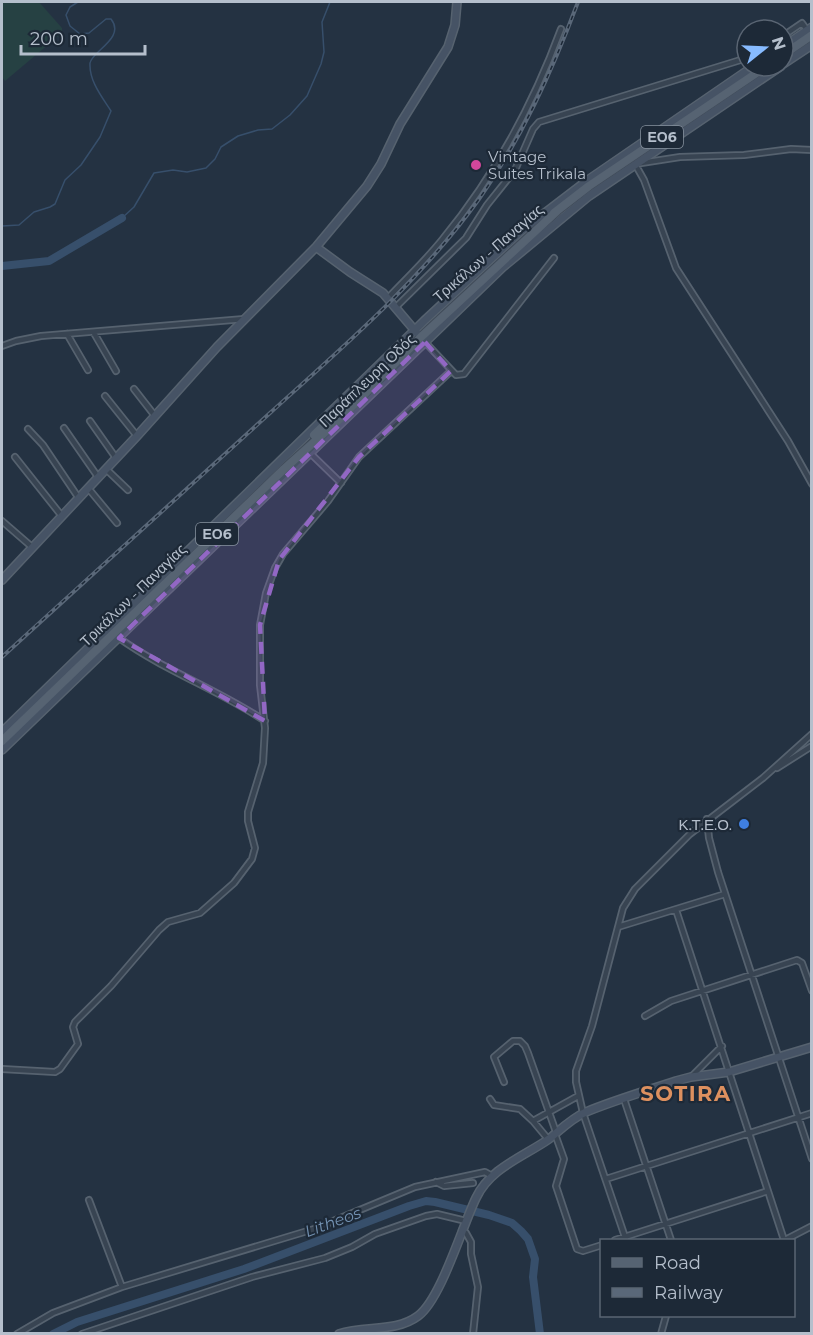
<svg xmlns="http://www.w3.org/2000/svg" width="813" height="1335" font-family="Montserrat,sans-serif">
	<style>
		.green { fill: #264143 }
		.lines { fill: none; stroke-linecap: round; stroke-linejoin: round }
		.stream { stroke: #374f6b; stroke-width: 1.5 }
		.river { stroke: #374f6b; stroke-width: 8 }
		.street-casing { stroke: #56626f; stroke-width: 8 }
		.secondary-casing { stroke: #56626f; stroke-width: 10 }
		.primary-casing { stroke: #424d5b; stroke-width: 10 }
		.street { stroke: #384452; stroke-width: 4.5 }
		.secondary { stroke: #465365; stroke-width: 7 }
		.primary { stroke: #566372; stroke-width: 8 }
		.rail-casing { stroke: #5a6879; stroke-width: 4 }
		.rail { stroke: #1d2937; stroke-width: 1.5; stroke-dasharray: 4.5; stroke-linecap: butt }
		.marked { fill: #9267c4; fill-opacity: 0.2; stroke: #9267c4; stroke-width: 4.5; stroke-dasharray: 12 8; stroke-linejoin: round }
		.hotel-dot { fill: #d1479c; stroke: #1d2937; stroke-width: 2 }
		.shop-dot { fill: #3f7fe0; stroke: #1d2937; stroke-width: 2 }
		.labels { text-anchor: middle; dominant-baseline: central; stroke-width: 4.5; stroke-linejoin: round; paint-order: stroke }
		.shield { fill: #1d2937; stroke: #87929f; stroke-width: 1.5 }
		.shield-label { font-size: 14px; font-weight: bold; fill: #b5bfcc }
		.poi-label { font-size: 15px; fill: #b5bfcc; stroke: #1d2937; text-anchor: start }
		.street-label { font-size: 15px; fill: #b5bfcc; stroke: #1d2937 }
		.water-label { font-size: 16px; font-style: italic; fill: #7391b1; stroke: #1d2937 }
		.district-label { font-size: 21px; font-weight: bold; letter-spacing: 1.5px; fill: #dd905f; stroke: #1d2937 }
	</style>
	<rect width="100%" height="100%" fill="#243242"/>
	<path class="green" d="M2,2H39L62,28V33L5,81L2,77Z"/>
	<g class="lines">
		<path class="stream" d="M122,218L134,207L154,173L173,170L187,172L206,168L215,159L221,147L238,136L258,130L272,129L290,115L307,96L321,64L324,52L322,22L330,2
			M2,226L19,225L34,212L50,207L55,204L65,180L81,165L100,137L111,111C102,97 89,81 90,63C92,51 126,38 111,19H106L89,33L80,34L70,26L66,15L70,7L78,2"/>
		<path class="river" d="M2,266L49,261L122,218
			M53,1334L77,1322L244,1269L409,1206L426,1201L435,1202L489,1215L512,1223L521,1231L528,1239L535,1259L533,1277L540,1334"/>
		<g class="street-casing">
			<path id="street" d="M783,36L802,23L807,30
				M812,150L791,149L744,155L680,157L635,164L644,180L676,268L788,441L812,484
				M388,298C406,279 425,261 442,240C493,178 533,105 561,29
				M396,307L466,238L487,205L515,170L533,129L539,122L747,58
				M94,333L116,371
				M67,334L88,370
				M425,342L456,375L464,374L554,258
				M2,346L16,341L41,336L244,319
				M134,389L155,416
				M105,396L137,436
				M90,421L116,458
				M64,428L98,477
				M28,429L43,445L78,497
				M310,453L341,483
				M15,457L61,515
				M106,469L128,490
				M88,488L117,523
				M2,521L32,547
				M119,638C165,671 219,690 265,721
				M777,768L812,746
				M707,819L709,838L718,872L812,1159
				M676,910L784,1240
				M618,927L725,894
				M645,1016L671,1001L797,960L802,963L812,991
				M2,1069L55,1072L60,1069L78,1044L73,1027L75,1022L111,986L159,930L168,922L200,913L234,883L252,859L255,848L248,821V812L263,763L265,728L260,685V625L266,593L275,568L283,554L328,501L359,457L451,371
				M692,1076L722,1046
				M504,1082L494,1057L513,1041H520L525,1046L528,1053L556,1132
				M490,1099L494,1105L520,1109L533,1121L578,1096
				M624,1099L671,1240
				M533,1121L548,1139
				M555,1134L564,1159L556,1186L577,1249L583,1251L602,1245
				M606,1179L812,1113
				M436,1182L444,1186L473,1183
				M89,1200L122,1287
				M462,1230L466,1233L471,1242V1254L478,1287L473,1334
				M615,1240L768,1191
				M626,1240L583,1113L576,1082V1071L592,1026L623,908L635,889L690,834L763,778L812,734
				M785,1240L812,1226
				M17,1334L53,1313L122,1287L314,1229L415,1187L485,1172L492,1176
				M82,1334L252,1277L325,1258L352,1247L375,1234L426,1216L437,1214L466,1221
				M661,1334L666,1316"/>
		</g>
		<g class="secondary-casing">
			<path id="secondary" d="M783,47L812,27
				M783,64L812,45
				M316,247L350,272L383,293L417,333
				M2,580L137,436L217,347L316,247L367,186L381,164L400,124L448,47L455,25L457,2
				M2,732L424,321L520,232L588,180L754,66
				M2,750L503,267L589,196L781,66
				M339,1334C365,1325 395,1333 418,1316C441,1299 462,1227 476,1198C490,1168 523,1157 549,1139C560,1130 572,1118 586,1112C615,1100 646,1091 676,1081L691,1077L729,1072L812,1047"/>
		</g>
		<g class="primary-casing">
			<path id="primary" d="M783,55L812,35
				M554,213L589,186L767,66
				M314,435L370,381
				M2,741L284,469L341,418L421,337L557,211"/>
		</g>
		<use href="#street" class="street"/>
		<use href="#secondary" class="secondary"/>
		<use href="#primary" class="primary"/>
		<g class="rail-casing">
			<path id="rail" d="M2,657C91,575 181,495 270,413C344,346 420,281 479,199C522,138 552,71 578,2"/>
		</g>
		<use href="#rail" class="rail"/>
	</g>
	<path class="marked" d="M425,342L451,371L359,457L279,560L260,625L265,721L119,638Z"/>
	<circle class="hotel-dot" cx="476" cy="165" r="6"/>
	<circle class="shop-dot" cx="744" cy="824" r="6"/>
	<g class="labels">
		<g class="shield">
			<rect x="641" y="126" width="42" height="22" rx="4.5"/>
			<rect x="196" y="523" width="42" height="22" rx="4.5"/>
		</g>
		<g class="shield-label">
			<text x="662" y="137">ΕΟ6</text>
			<text x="217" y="534">ΕΟ6</text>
		</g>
		<g class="poi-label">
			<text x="488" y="156">Vintage<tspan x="488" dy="17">Suites Trikala</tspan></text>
			<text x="732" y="824" text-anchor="end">Κ.Τ.Ε.Ο.</text>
		</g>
		<g class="street-label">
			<text transform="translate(488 253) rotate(-41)">Τρικάλων - Παναγίας</text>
			<text transform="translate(367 380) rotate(-44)">Παράπλευρη Οδός</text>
			<text transform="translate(133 595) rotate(-44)">Τρικάλων - Παναγίας</text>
		</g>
		<g class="water-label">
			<text transform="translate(333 1222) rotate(-20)">Litheos</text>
		</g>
		<g class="district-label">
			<text x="686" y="1093">SOTIRA</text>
		</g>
	</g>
	<rect width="813" height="1335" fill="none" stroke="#b5bfcc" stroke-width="6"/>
	<rect x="600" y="1239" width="195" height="78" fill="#1d2937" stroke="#5a6573" stroke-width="1.5"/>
	<rect x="612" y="1258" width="30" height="9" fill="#566372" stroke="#5a6573" stroke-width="1.5"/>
	<text x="654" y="1269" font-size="18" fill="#b5bfcc">Road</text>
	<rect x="612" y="1288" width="30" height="9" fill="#5a6879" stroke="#5a6573" stroke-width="1.5"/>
	<text x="654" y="1299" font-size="18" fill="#b5bfcc">Railway</text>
	<g transform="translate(765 48) rotate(72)"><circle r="28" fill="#1d2937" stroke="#5a6573" stroke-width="1.5"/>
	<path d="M0-4.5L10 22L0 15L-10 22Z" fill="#87bbff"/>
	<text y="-9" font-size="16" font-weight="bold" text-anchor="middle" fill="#b5bfcc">N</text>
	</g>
	<path d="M21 45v9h124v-9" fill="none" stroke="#b5bfcc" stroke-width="3"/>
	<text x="30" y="45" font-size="18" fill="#b5bfcc" stroke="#1d2937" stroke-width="4.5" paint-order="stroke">200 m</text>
</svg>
